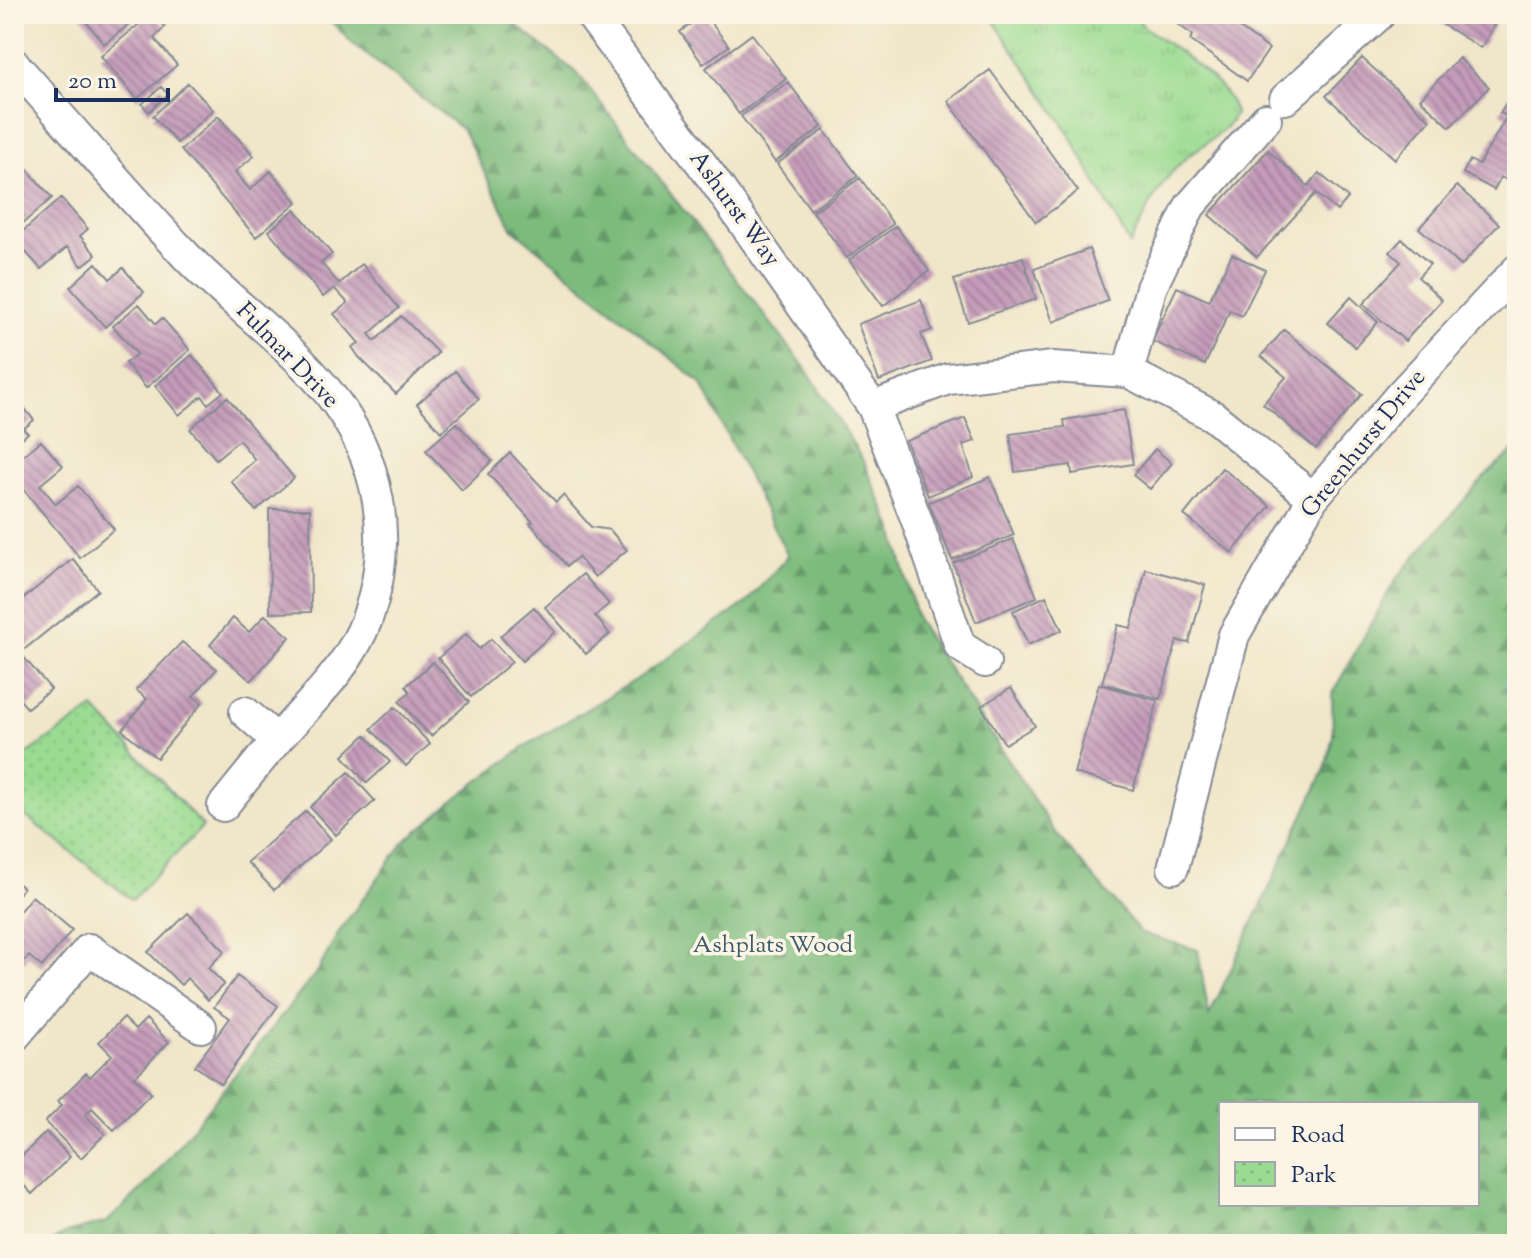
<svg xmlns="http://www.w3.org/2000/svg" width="1531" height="1258" font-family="'Sorts Mill Goudy',serif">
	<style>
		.grass { fill: url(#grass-tufts); stroke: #5a8578; stroke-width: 2 }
		.forest { fill: url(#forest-firs); stroke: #4b756c; stroke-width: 2; fill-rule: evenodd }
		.park { fill: url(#park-dots); stroke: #5a8578; stroke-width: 2 }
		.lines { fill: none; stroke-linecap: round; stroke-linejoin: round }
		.stream { stroke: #52b2d0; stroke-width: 11 }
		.building { fill: url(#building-back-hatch) }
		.minor-casing { stroke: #868a94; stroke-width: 34 }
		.minor { stroke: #fff; stroke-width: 30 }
		.labels { text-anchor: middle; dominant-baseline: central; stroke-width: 7; stroke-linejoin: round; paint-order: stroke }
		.street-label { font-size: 24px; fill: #1b2f5e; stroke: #fcf5e5 }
		.park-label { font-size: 24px; fill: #3b5a6b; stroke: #fcf5e5 }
	</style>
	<defs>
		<pattern id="grass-tufts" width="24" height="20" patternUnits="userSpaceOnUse" patternTransform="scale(2)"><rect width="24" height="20" fill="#9adb91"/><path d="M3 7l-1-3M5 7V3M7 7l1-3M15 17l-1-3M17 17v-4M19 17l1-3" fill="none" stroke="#84bc7f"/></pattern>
		<pattern id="forest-firs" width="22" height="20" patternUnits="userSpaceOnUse" patternTransform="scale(2)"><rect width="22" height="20" fill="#7bbb7b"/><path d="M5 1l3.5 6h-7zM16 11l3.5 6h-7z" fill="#649868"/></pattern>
		<pattern id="park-dots" width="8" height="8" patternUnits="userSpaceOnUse" patternTransform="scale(2)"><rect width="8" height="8" fill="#9adb91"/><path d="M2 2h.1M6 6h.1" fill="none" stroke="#84bc7f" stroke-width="1.8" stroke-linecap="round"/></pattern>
		<pattern id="building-back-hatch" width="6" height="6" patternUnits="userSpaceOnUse" patternTransform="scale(2)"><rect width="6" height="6" fill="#c49bb9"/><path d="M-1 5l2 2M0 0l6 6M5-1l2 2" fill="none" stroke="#9e7f9a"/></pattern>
	</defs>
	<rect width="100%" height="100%" fill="#fcf5e5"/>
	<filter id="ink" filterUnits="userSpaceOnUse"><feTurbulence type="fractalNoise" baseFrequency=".0125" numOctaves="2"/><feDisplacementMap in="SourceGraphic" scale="16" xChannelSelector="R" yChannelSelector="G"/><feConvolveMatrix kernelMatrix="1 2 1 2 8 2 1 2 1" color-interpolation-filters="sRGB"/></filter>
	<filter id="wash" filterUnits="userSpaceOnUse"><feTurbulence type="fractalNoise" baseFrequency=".006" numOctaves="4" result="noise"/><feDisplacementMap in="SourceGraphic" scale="32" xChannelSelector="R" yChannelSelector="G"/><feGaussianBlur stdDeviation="1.8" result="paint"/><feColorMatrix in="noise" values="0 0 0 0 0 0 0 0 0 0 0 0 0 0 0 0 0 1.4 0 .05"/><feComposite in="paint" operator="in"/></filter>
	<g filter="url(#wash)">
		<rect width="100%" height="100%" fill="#f0e6c9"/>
		<path class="grass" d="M989,14H1136L1142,25C1170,47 1228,80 1235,114C1224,136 1202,143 1184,160C1159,182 1144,216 1130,245L1068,131Z"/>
		<path class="forest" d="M324,14H502L578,74L807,370L864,462L893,529L917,620L1056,834L1141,933L1198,950L1209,1016L1325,769L1333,736L1332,694L1396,579L1485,476L1517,448V1244H46L66,1233L107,1222L151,1180L319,969L339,932L404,842L461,794L527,745L637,679L747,602L788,556L701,383L513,229L463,130L353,44ZM1221,1104H1477V1204H1221Z"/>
		<path class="park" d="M94,708L203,826L132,900L14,807V763Z"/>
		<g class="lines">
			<path class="stream" d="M1510,682L1517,715"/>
		</g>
		<g id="blocks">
			<path class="building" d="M80,14H142L104,44Z
				M151,14H154L165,27L154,38L177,65L137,99L101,56Z
				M704,14L729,46L703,64L680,32Z
				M1163,14H1220L1269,49L1247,81L1190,40L1193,35Z
				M1431,14H1501L1481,48L1429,16Z
				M752,34L786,79L739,114L706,68Z
				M1362,58L1430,120L1395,159L1326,96Z
				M1459,58L1489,87L1450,127L1420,99Z
				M990,70L1078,191L1036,222L948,101Z
				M788,82L822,127L775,162L741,116Z
				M188,83L213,110L177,143L153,116Z
				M161,87L168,94L149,112L142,104Z
				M1508,99L1517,104V186L1501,177L1494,190L1463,173L1470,160L1479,165L1507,116L1500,113Z
				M218,116L254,156L235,172L250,190L271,171L297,202L256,237L181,150Z
				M824,130L858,176L811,210L777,164Z
				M1268,150L1308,186L1319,173L1348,198L1337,211L1316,193L1257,257L1209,215Z
				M28,170L52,198L14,231V183Z
				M860,178L893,224L847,258L813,212Z
				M1457,186L1499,224L1461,266L1419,228Z
				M61,198L88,229L80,236L96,255L82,266L67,247L41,269L14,239Z
				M295,209L332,254L321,263L339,284L362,264L399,308L369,334L375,341L401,316L438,353L396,394L359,357L352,347L359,343L334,314L348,303L334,288L323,297L269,231Z
				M896,226L929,271L883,306L849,260Z
				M1402,239L1430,264L1418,277L1442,300L1405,341L1363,304L1401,262L1390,252Z
				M1089,249L1108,301L1053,322L1034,269Z
				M1232,254L1265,270L1242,316L1230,310L1205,365L1152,341L1177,287L1209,301Z
				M1023,257L1036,299L968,322L954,280Z
				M96,263L110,279L123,268L144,292L105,327L70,287Z
				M1351,297L1378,322L1355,347L1328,323Z
				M921,300L932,330L921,334L932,361L879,381L858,324Z
				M139,304L156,324L162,318L190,350L146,388L125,363L137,354L113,326Z
				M1284,330L1362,394L1316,449L1263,404L1286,377L1261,356Z
				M192,355L223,392L208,404L202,396L179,415L155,386Z
				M455,371L479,399L441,432L417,404Z
				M227,397L294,478L256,511L231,481L255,460L239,440L216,459L190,429Z
				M16,398L34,420L23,429L28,433L14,445Z
				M1124,410L1133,464L1072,474L1071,465L1015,472L1010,434L1065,427L1064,420Z
				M965,418L975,441L963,445L973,477L928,496L906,441Z
				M457,423L492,461L462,490L426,450Z
				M41,441L63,466L40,485L56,504L78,486L114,529L80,558L14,478V449L21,457Z
				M1155,449L1172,463L1150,489L1133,475Z
				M510,453L556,502L563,495L591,527L610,530L627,550L595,577L578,557L567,566L530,523L533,522L488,474Z
				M1222,468L1270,506L1232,553L1184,515Z
				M990,477L1014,535L952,560L929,502Z
				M269,509H310L311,612L270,613Z
				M1013,539L1037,597L976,622L953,563Z
				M73,559L98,590L20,653L51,689L27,708L14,693V612L23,605L20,601Z
				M1146,569L1205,585L1189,643L1177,641L1160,699L1102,683L1118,625L1131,628Z
				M583,574L609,604L595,616L610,634L586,654L545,607Z
				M1046,596L1062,630L1028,645L1013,611Z
				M534,607L555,632L522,661L500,636Z
				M265,615L290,637L251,681L210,645L233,618L249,632Z
				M466,634L479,649L491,639L512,662L471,697L438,658Z
				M182,642L217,669L193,696L202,703L157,758L122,730L147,699L136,690Z
				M433,662L469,702L431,736L399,701L410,692L406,686Z
				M1099,684L1158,701L1133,790L1074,773Z
				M1011,688L1035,726L1005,744L981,706Z
				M395,707L430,744L406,766L371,729Z
				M365,735L390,762L367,783L343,756Z
				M349,772L375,801L336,835L310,807Z
				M306,811L331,839L274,890L247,862Z
				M14,880L23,888L14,899Z
				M32,896L72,930L42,967L29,956L23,962L14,954V918Z
				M188,913L225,951L208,968L224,984L208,1000L187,978L181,985L148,952Z
				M237,976L278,1006L221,1084L195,1066L230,1018L214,1007Z
				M123,1018L135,1030L146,1019L169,1042L135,1077L151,1093L114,1130L92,1108L85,1115L105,1134L81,1158L45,1122L62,1105L58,1101L86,1073L90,1077L112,1055L99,1042Z
				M46,1132L70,1157L32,1194L14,1175V1164Z"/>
		</g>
	</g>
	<g filter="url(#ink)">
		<use href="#blocks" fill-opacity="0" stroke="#868a94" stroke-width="2"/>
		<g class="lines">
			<g class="minor-casing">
				<path id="minor" d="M590,14L713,179L873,407L917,521L960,646L985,662
					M14,64C72,129 128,195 188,258C233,304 288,342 328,392C381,458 395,540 367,619C349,668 310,702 277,740C259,761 241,784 223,806
					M1285,99L1380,14
					M1128,372L1151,288L1190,206L1266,119
					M873,407L948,379L1053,367L1128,372L1213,416L1313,498
					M245,712L277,740
					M1173,868L1234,635L1313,498L1402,393L1517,270
					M14,1037L89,949L201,1027"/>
			</g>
			<use href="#minor" class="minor"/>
		</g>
	</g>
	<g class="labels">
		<g class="street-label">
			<text transform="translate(734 209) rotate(54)">Ashurst Way</text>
			<text transform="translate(287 356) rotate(46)">Fulmar Drive</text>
			<text transform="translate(1364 444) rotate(-51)">Greenhurst Drive</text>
		</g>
		<g class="park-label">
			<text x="773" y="946">Ashplats Wood</text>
		</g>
	</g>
	<rect width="1531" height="1258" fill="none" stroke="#fcf5e5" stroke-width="48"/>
	<rect x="1219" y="1102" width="260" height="104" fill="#fcf5e5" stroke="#a2a6af" stroke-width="2"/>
	<rect x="1235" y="1128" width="40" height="12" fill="#ffffff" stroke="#a2a6af" stroke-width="2"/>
	<text x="1291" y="1142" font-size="24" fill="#1b2f5e">Road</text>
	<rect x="1235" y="1162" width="40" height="24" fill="url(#park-dots)" stroke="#a2a6af" stroke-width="2"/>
	<text x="1291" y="1182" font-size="24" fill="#1b2f5e">Park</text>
	<path d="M56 88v12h112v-12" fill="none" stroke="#1b2f5e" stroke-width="4"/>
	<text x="68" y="88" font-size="24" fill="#1b2f5e" stroke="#fcf5e5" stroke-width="6" paint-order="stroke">20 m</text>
</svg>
